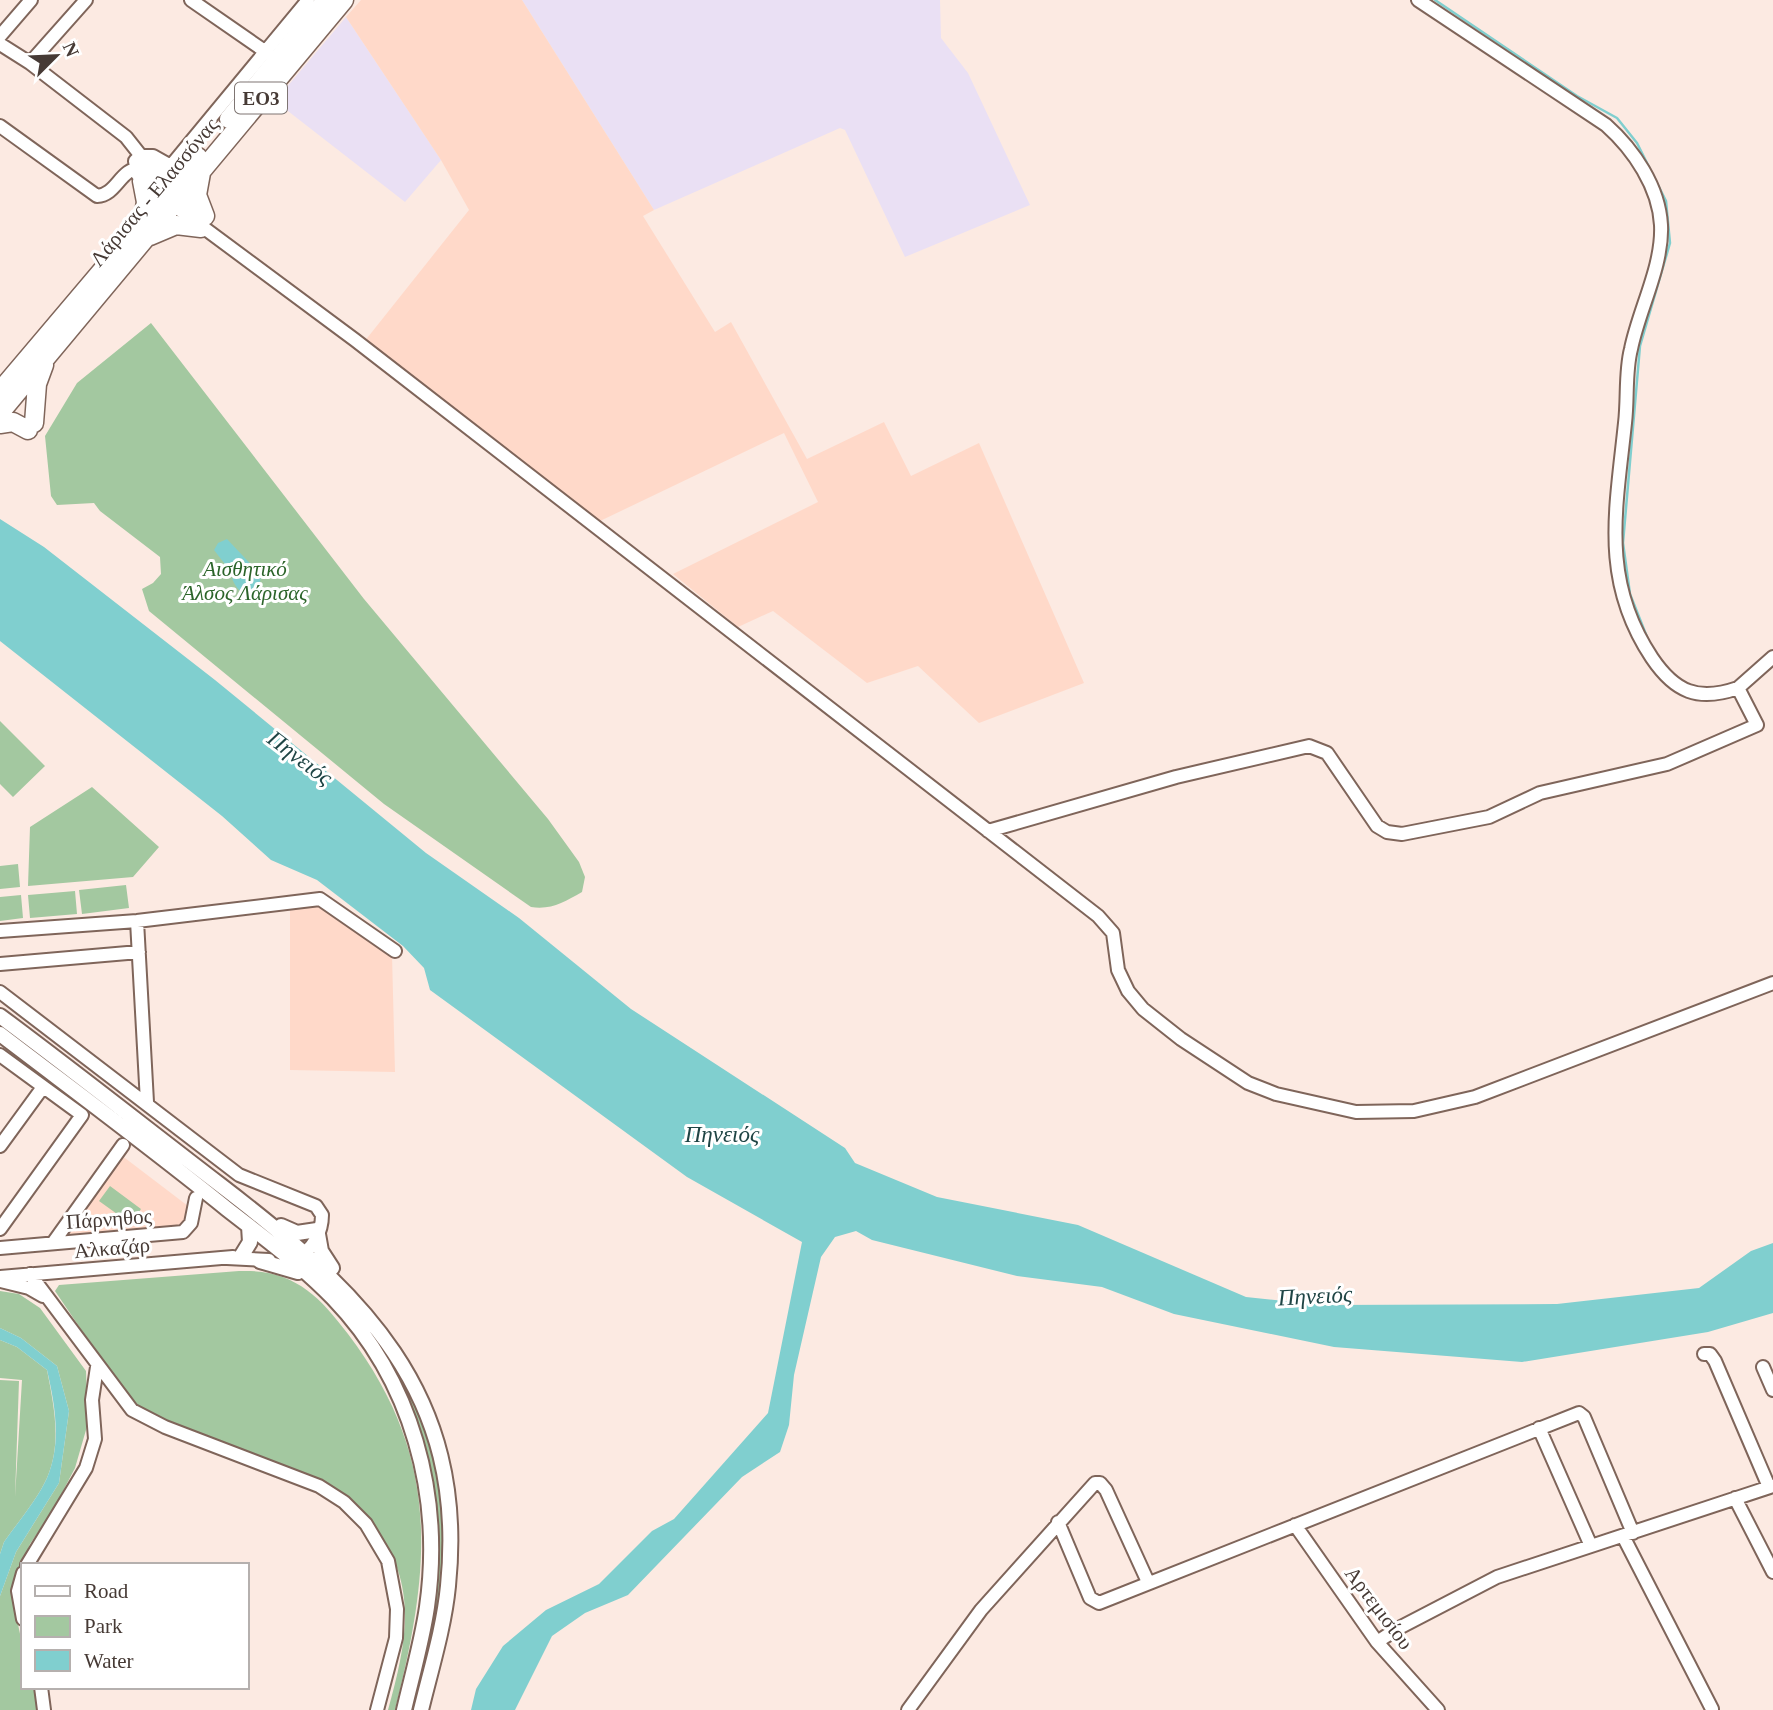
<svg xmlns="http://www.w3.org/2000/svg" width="1773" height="1710" font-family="Georgia,serif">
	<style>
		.commercial { fill: #eae0f4 }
		.built { fill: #ffd9c9 }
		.green { fill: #a3c8a0 }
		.water { fill: #80cfcf }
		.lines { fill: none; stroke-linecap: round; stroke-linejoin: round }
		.stream { stroke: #80cfcf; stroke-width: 2.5 }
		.minor-casing { stroke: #7f655a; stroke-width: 16 }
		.major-casing { stroke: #7f655a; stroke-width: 18 }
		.highway-casing { stroke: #7f655a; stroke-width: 21 }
		.minor { stroke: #fff; stroke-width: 12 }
		.major { stroke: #fff; stroke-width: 14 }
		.highway { stroke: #fff; stroke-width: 18 }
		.labels { text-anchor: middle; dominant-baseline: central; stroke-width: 6; stroke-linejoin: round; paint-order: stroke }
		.shield { fill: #fff; stroke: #7e7572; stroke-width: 2 }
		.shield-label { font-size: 19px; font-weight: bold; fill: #463a35 }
		.street-label { font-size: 21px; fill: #463a35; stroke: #fff }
		.park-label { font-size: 21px; font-style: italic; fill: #2b6429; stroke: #fff }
		.water-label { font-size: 23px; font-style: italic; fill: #1f4545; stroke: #fff }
	</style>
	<rect width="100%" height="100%" fill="#fceae2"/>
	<path class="commercial" d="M522,0H940L941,38L968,73L1030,205L905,257L845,130L840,128L654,210Z
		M346,17L441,160L405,202L275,101Z"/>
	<path class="built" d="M361,0H522L654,210L643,216L715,332L731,322L807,459L884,422L911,476L979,443L1084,683L979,723L918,666L867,683L773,611L738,627L673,574L818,502L784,433L600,521L364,342L469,210L441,160L346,17Z
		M322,904L392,955L395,1072L290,1070V910Z
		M121,1155L188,1206V1220L179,1227L65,1238Z"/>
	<path class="green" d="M151,323L364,599L548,819L579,862L585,877L582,892C564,902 552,910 531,907L384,804L149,611L142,589L153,583L161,574L160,557L100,511L94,503L57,505L51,496L45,436L77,383Z
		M0,721L45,766L13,797L0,784Z
		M92,787L159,847L133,877L28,886L30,827Z
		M18,864L20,887L0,889V866Z
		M126,885L129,908L82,914L79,890Z
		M75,891L77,914L30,918L28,895Z
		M21,895L23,918L0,921V897Z
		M110,1186L141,1209L131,1224L99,1201Z
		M239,1271C292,1269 318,1294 348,1334C442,1458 431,1567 395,1710H388C409,1634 420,1577 363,1512L142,1409L118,1384L55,1291L59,1285Z
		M0,1291L19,1294L40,1308L86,1371L88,1423L75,1468L52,1512L30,1544L11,1591L23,1648V1687H33L38,1710H0V1596L16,1552L59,1483L69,1411L57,1366L21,1338L0,1328Z
		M363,1319C421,1392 451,1485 443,1579C439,1623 427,1667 417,1710H413C437,1606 455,1510 412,1408C398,1376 379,1349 363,1319Z
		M0,1340L17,1347L47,1370C54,1406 62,1443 47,1478C37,1500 18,1522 4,1542L0,1554V1380L19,1381L15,1497L22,1380L0,1378Z"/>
	<path class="water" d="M0,519L44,547L215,680L426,853L519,918L631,1009L845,1148L855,1163L937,1197L1078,1225L1246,1297L1325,1305L1557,1304L1699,1288L1751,1251L1773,1243V1313L1708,1332L1522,1362L1334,1347L1174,1314L1102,1287L1017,1276L872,1240L856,1231L835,1237L821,1257L794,1375L789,1425L780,1452L742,1477L628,1595L585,1613L552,1636L515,1710H471L476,1689L503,1646L546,1610L599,1584L652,1531L674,1519L768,1413L802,1242L687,1177L430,990L424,968L403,946L317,880L271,860L222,816L0,641Z
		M227,539L261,575L259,590C246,600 236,590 232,578L238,579L242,575L235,569L231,572L214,550L218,543Z
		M0,1328L21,1338L57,1366L69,1411L59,1483L16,1552L0,1596V1554L4,1542C18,1522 37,1500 47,1478C62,1443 55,1405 47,1370L17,1347L0,1340Z"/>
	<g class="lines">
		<path class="stream" d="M1435,0L1577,96L1617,118L1637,143L1666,201L1670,243L1640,346L1623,543L1630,594L1647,637"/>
		<g class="minor-casing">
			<path id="minor" d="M191,0L266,52
				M1418,0L1606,125C1634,150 1659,187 1661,225C1663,266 1639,309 1631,349C1625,372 1628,398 1625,423C1616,510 1600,580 1652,658C1675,692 1698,702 1738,688
				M0,36L31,0
				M0,44L30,63L126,137L160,180L205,216
				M30,63L86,0
				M0,126L97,196C117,195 120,168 141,168
				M140,156L135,161L137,174L157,193L355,340L1098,916L1113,933L1118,970L1128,991L1143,1009L1181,1039L1248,1083L1276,1094L1356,1112L1414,1111L1475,1097L1773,983
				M140,156H153L169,165L174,162L308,0
				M988,831L1176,777L1309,746L1327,753L1377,826L1387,832L1402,834L1489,817L1540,793L1667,764L1757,725L1738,688L1773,657
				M137,921L147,1102
				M0,931L137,921L320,899L395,951
				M0,964L139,952
				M0,992L239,1175L316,1206L322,1215C322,1232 313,1250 297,1257
				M0,1055L82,1115L0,1229
				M0,1146L43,1087
				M53,1243L123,1145
				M0,1248L183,1232L191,1223L196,1198
				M227,1258L269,1260
				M30,1274L132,1410L165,1427L319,1486L344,1502L366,1524L388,1561L397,1609L396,1638L377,1710
				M0,1277L233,1257
				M1,1281L29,1288L43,1296
				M1704,1354H1710L1715,1361L1769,1487
				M1763,1367L1773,1390
				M1539,1428L1591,1546
				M1735,1498L1773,1572
				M1058,1522L1090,1598L1099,1603L1579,1413L1584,1417L1633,1533
				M1295,1525L1377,1642L1438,1710
				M1623,1536L1712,1709
				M27,1565L86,1468L95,1439L92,1400L97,1367
				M23,1573L18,1591L23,1619
				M1377,1642L1397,1629L1497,1577L1773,1486
				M41,1687L44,1710
				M908,1710L981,1610L1095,1483H1100L1106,1490L1148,1582"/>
		</g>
		<g class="major-casing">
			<path id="major" d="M0,1016C74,1071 146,1128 219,1184C360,1292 468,1391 448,1586C444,1627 431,1669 421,1710
				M0,1034C76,1092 153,1149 227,1209C263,1237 301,1265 333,1298C412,1380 443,1495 427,1607C422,1641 412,1676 404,1710
				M281,1226L297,1233L317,1230
				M318,1234L321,1251L332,1268
				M242,1255L250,1242L249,1226
				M260,1261L298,1272"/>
		</g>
		<g class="highway-casing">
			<path id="highway" d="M229,119L326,0
				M152,171L169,174L187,169
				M201,173L197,195L205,216
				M142,181L146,202L143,219
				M150,236L176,225L201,228
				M0,391L198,157
				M0,413L344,0
				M34,423L37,384L44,365
				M0,424L13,422L28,430"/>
		</g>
		<use href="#minor" class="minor"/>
		<use href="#major" class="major"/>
		<use href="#highway" class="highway"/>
	</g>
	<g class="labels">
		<rect class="shield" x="235" y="82.5" width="52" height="31" rx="5"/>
		<g class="shield-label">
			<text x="261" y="98">ΕΟ3</text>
		</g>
		<g class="street-label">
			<text transform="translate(154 192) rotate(-50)">Λάρισας - Ελασσόνας</text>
			<text transform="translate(109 1219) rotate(-4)">Πάρνηθος</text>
			<text transform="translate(112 1248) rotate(-5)">Αλκαζάρ</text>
			<text transform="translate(1379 1608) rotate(53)">Αρτεμισίου</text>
		</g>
		<g class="park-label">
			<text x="245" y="569">Αισθητικό<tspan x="245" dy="24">Άλσος Λάρισας</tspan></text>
		</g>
		<g class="water-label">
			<text transform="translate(300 758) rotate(37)">Πηνειός</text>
			<text x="722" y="1134">Πηνειός</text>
			<text transform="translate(1315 1296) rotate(-3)">Πηνειός</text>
		</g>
	</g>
	<rect x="21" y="1563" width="228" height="126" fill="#ffffff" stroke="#b5b0ae" stroke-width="2"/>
	<rect x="35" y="1586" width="35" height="10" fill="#ffffff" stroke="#b5b0ae" stroke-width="2"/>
	<text x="84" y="1598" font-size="21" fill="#463a35">Road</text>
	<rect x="35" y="1616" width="35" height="21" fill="#a3c8a0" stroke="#b5b0ae" stroke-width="2"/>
	<text x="84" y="1633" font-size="21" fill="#463a35">Park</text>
	<rect x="35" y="1650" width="35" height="21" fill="#80cfcf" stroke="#b5b0ae" stroke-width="2"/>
	<text x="84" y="1668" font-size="21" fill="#463a35">Water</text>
	<g transform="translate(56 56) rotate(66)" stroke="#ffffff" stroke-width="5" paint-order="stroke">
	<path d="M0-5L12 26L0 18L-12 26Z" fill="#463a35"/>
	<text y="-10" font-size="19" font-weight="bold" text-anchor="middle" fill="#463a35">N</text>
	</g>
</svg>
